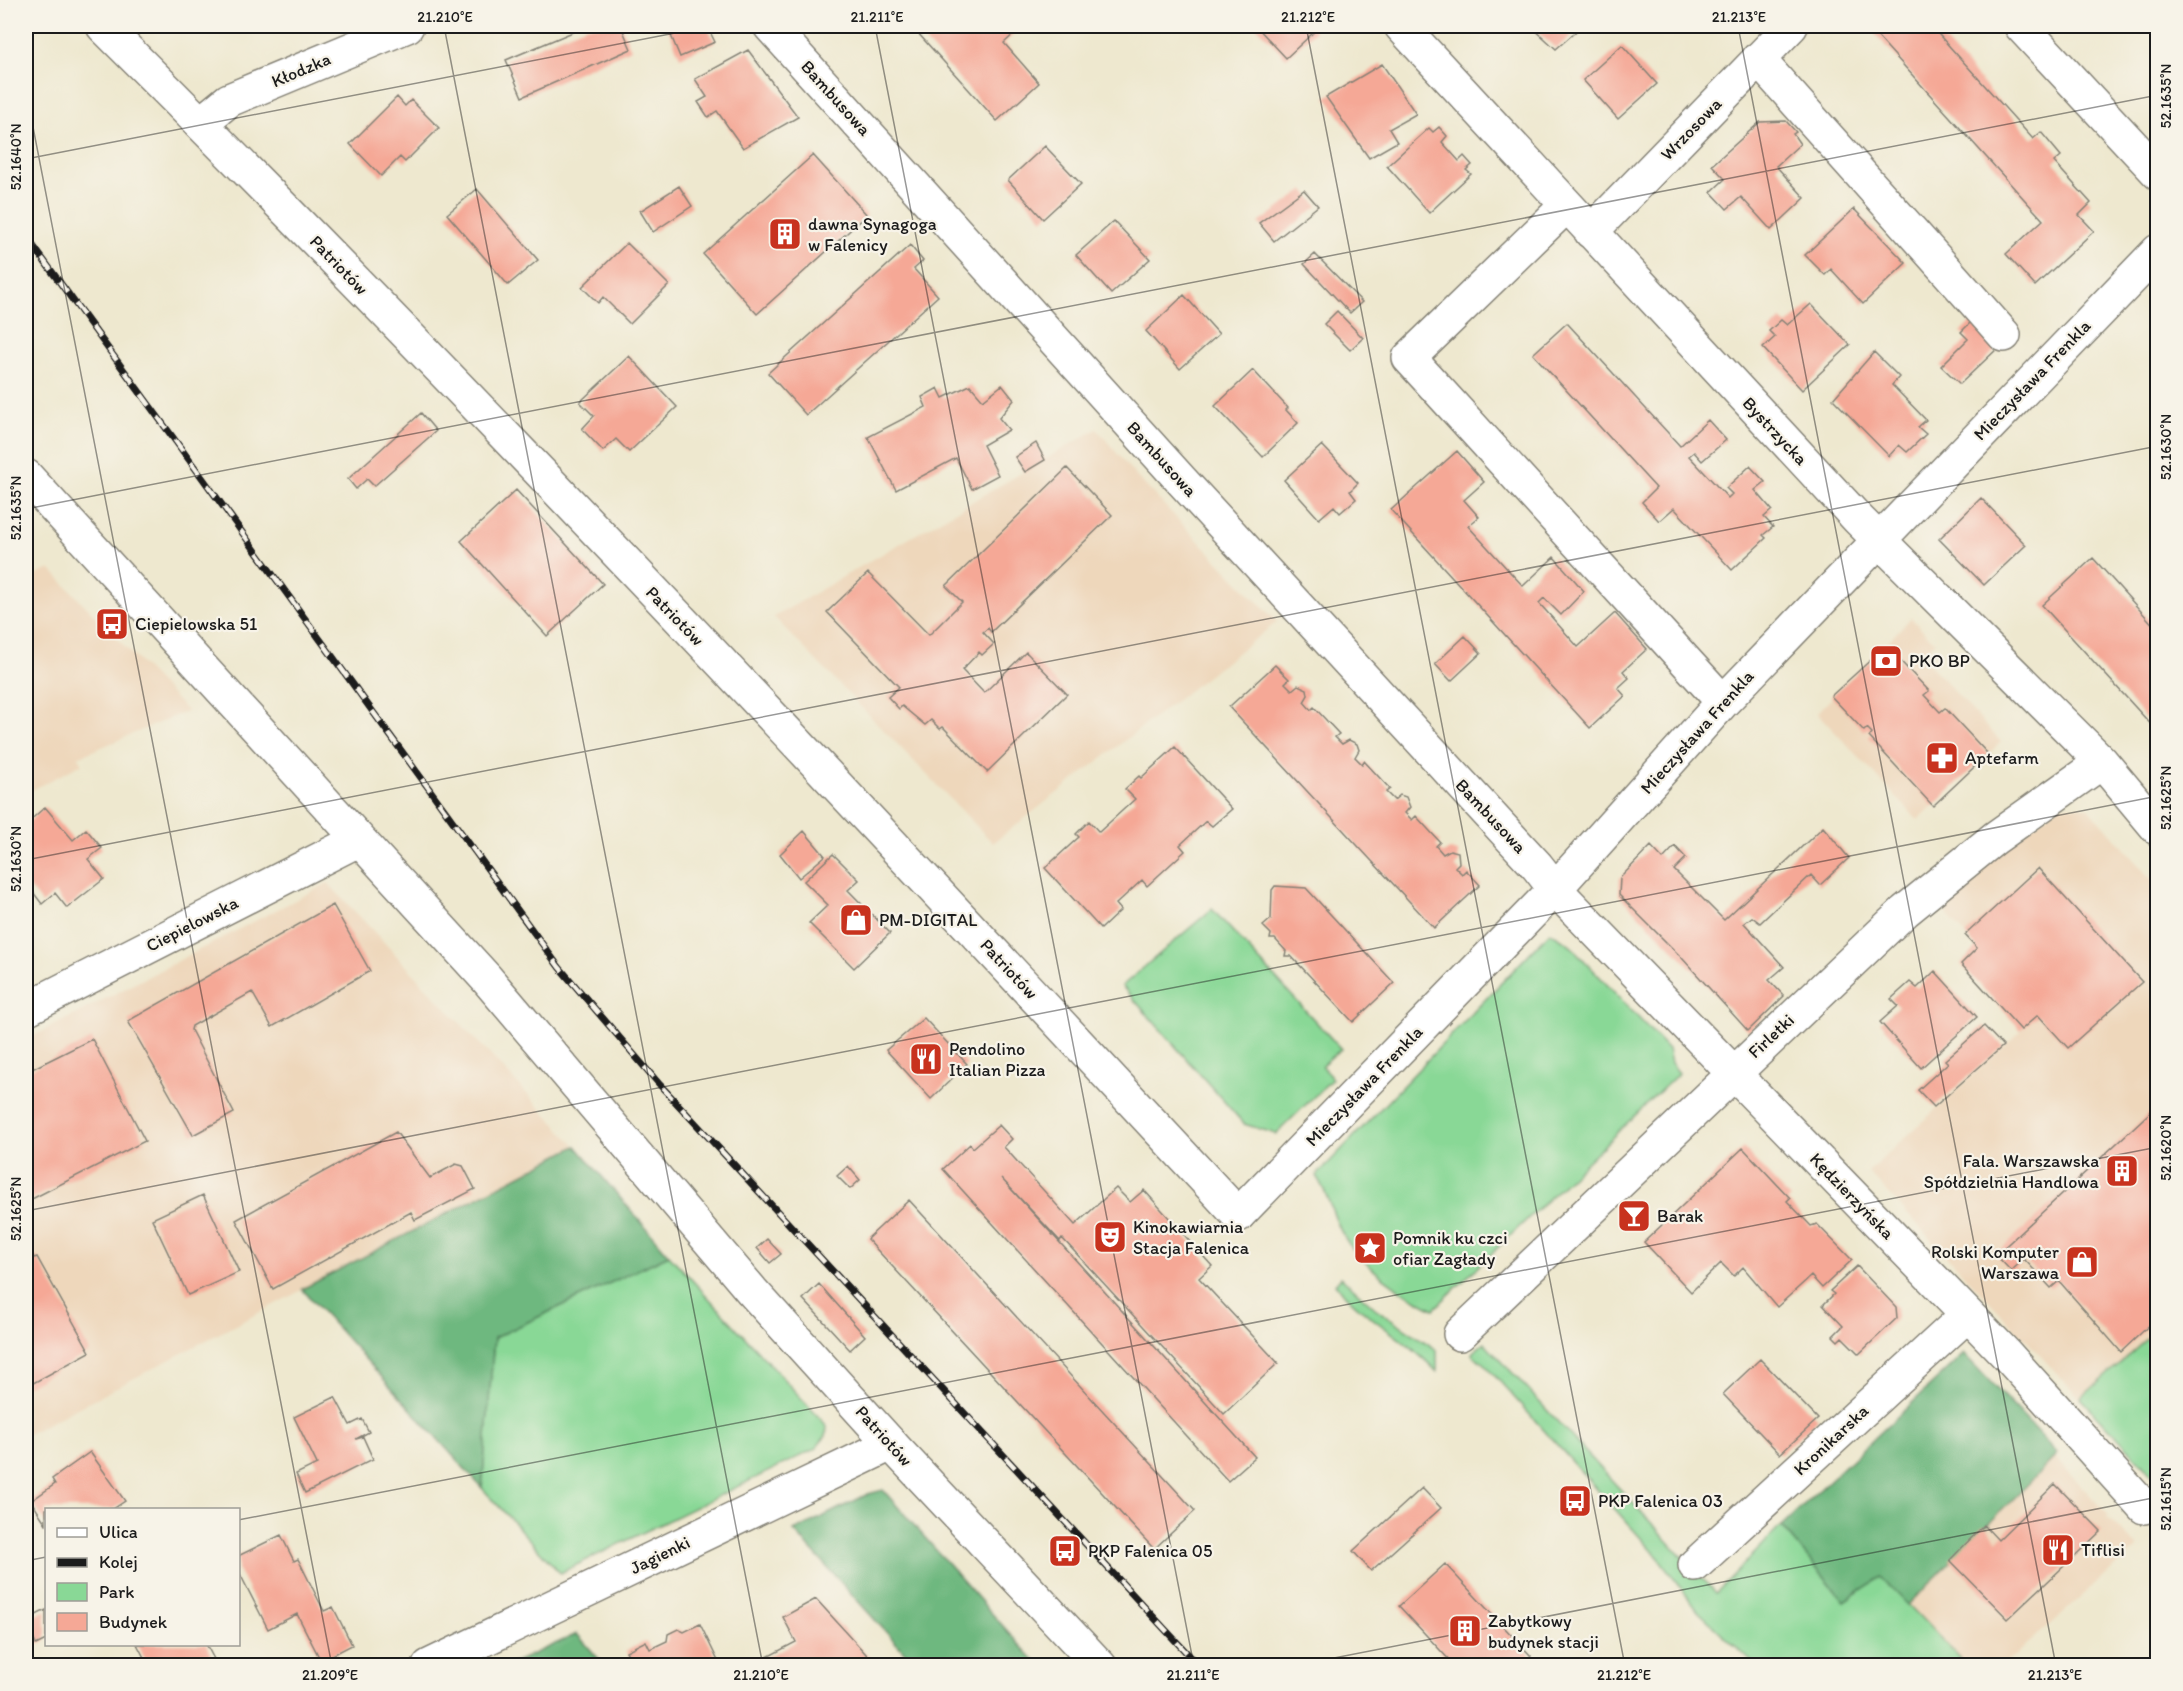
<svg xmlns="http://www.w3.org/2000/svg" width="2183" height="1691" font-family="Itim,sans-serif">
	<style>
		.built { fill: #eed7bb }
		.green { fill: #89d896; stroke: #527a59; stroke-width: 1.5 }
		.forest { fill: #6eb87f; stroke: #456a4e; stroke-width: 1.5 }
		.building { fill: #f5a896 }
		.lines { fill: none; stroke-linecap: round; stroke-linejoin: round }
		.minor-casing { stroke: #858276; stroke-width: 36 }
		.major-casing { stroke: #858276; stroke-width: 36 }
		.minor { stroke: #fff; stroke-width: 33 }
		.major { stroke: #fff; stroke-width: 33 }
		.rail-casing { stroke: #1c1c1c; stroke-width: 7 }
		.rail { stroke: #f7f3e8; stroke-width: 4.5; stroke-dasharray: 14; stroke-linecap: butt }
		.ticks { fill: none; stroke: #1c1c1c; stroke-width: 1.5; stroke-opacity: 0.45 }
		.labels { text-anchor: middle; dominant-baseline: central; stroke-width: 4.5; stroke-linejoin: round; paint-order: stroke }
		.street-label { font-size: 18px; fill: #1c1c1c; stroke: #f7f3e8 }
		.poi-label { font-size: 18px; fill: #1c1c1c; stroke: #f7f3e8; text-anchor: start }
		.neatline { fill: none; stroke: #1c1c1c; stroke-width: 2 }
		.ticks-label { font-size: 15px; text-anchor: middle; fill: #1c1c1c }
	</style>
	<rect width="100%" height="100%" fill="#f7f3e8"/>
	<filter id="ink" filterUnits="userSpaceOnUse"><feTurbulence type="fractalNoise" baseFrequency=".0167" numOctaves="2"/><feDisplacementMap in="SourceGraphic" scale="12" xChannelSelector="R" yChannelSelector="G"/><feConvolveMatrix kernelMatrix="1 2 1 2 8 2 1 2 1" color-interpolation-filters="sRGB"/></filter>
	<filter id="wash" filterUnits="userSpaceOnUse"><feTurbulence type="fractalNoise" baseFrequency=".008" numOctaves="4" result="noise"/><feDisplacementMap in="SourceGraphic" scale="24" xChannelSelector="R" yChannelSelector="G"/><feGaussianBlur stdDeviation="1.35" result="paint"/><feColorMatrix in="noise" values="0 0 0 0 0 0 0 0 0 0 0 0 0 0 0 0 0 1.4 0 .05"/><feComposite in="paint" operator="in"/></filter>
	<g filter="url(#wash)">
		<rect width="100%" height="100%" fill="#eee8cf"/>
		<path class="built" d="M1097,429L1135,475L1277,622L993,843L774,617Z
			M50,569L187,711L78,757L82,764L26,793V580Z
			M1911,618L1935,642L1921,655L2001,742L1918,820L1817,713Z
			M2059,806L2088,807L2157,885V1480L1868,1172L2038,1015L1936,902Z
			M328,883L576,1146L26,1435V1040Z
			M2055,1457L2109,1516L2107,1518L2138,1547L2004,1665H1966L1908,1605Z"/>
		<path class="green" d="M1212,909L1341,1049L1322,1065L1332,1079L1276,1134L1244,1124L1122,986Z
			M1550,932L1567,942L1668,1049L1671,1063L1679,1073L1434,1309C1403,1294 1360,1265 1343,1235C1332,1216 1329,1194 1316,1176Z
			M669,1255L827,1426L826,1436L815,1449L560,1573L482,1488L494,1338Z
			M1341,1277L1375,1308L1437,1350V1372C1406,1338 1365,1319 1335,1284Z
			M2157,1330V1480L2081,1398Z
			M1484,1342L1716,1593L1781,1526L1844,1601L1881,1576L1966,1665H1755L1698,1611L1658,1557L1485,1365L1472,1354Z"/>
		<path class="forest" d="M576,1146L669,1255L494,1338L482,1488L302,1289Z
			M1964,1354L2057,1453L2055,1457L1908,1605L1881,1577L1844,1601L1781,1526Z
			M883,1490L1018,1643L1039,1665H916L794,1531L868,1494Z
			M577,1634L604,1665H509Z"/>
		<g id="blocks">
			<path class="building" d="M587,26H621L631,49L522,97L506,60Z
				M667,26H707L715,42L680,57Z
				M907,26H1011L1017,31L1004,43L1039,83L997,121L916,31L914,32Z
				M1256,26H1310L1315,31L1286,58Z
				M1531,26H1582L1556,49Z
				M1868,26H1931L2033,139L2041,132L2061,156L2054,162L2091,203L2079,215L2094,231L2035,286L2006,254L2043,220Z
				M1622,45L1657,84L1618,119L1583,80Z
				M748,50L798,117L743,148L717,111L708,117L698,102L707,97L695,79Z
				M1382,64L1416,114L1389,129L1397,142L1369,158L1326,97Z
				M397,97L405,106L411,100L439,128L405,162L400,157L381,176L350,144Z
				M1786,121L1796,132L1793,134L1800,144L1776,166L1805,198L1771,230L1741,197L1727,209L1711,192L1725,179L1712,165L1760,122Z
				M1439,127L1447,136L1442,142L1459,161L1464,156L1472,165L1466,170L1471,174L1429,213L1387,166L1429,128L1433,132Z
				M1045,146L1081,184L1043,219L1008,180Z
				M813,155L867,215L757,314L703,254Z
				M679,186L692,206L653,232L640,211Z
				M477,189L538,260L508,285L447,214Z
				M1304,190L1318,206L1274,241L1259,223Z
				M1854,209L1906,263L1863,304L1831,269L1825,275L1805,255Z
				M1114,221L1150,259L1111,294L1076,255Z
				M627,243L669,285L630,324L603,297L598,303L582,287Z
				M910,245L923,261L914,269L938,296L806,415L768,373Z
				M1315,254L1362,302L1350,313L1304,264Z
				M1184,295L1219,334L1180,369L1146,331Z
				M1811,304L1850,345L1802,390L1763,348L1775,337L1769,331L1781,320L1787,325Z
				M1337,311L1363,338L1350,350L1324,324Z
				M1972,321L1999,347L1960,384L1941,366L1968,339L1961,332Z
				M1567,323L1680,446L1708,420L1726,440L1702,461L1694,452L1689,456L1728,498L1732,494L1726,488L1750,466L1765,482L1755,490L1772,510L1764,517L1773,527L1763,535L1766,538L1732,570L1674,508L1659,521L1642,502L1656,488L1533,354Z
				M1874,352L1899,377L1892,385L1926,420L1918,427L1926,434L1907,452L1899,445L1889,456L1833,399Z
				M629,356L677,407L629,452L616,439L603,451L582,429L594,416L580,402Z
				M1253,370L1288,408L1286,410L1298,423L1263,457L1215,406Z
				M970,385L983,400L1002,385L1014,400L999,418L1009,430L983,445L998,475L972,489L956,458L896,490L868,437L926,407L922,397L938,388L943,398Z
				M421,413L436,431L374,486L367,479L356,489L348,479Z
				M1036,443L1045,460L1025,472L1015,457Z
				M1322,445L1358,483L1350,491L1356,499L1340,513L1334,506L1319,519L1284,480Z
				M1457,451L1484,482L1464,500L1479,517L1468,526L1510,572L1523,586L1554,557L1584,591L1561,615L1544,598L1539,603L1578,647L1615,613L1647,649L1623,671L1629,678L1618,688L1625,696L1590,728L1391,510Z
				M1067,468L1112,515L991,632L988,628L983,632L994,644L982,655L979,652L962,670L984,693L1026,652L1067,694L987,772L943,727L940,729L931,720L925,725L902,706L899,709L888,697L899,687L827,612L868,573L929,635L962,602L946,586Z
				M516,490L603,584L547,636L461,541Z
				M1981,498L2026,545L1984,585L1939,539Z
				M2093,558L2157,629V731L2042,605Z
				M1465,636L1481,653L1451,681L1435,664Z
				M1886,646L1929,691L1924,695L1940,712L1945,708L1988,754L1933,806L1869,737L1872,733L1867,728L1864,731L1831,696Z
				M1275,665L1289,679L1285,683L1292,690L1298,685L1307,689L1308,695L1304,702L1311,710L1314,707L1339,734L1335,737L1342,744L1349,740L1357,744L1359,750L1355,757L1362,764L1364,761L1390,789L1386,792L1394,800L1400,795L1406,797L1410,807L1405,813L1412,820L1416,816L1440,842L1436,846L1443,854L1450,850L1458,852L1459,863L1455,867L1462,874L1466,870L1480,885L1434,928L1229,707Z
				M1175,747L1232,809L1212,826L1206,821L1180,845L1185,851L1147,886L1142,880L1116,904L1121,910L1101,929L1045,868L1079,837L1076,834L1089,821L1099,832L1135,799L1125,789L1139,776L1141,778Z
				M45,807L73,840L86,829L102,848L88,859L104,879L67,908L55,893L42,904L26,883V865L29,862L26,858V824Z
				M1823,827L1849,858L1820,885L1811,875L1760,923L1752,917L1744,923L1784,967L1769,980L1784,996L1748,1031L1682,958L1619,895L1620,878L1651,846L1663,859L1675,846L1686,858L1674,870L1724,920Z
				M804,831L825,856L799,878L780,854Z
				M833,854L859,880L848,890L890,933L854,968L809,923L828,905L804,881Z
				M2038,868L2142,982L2068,1048L2038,1015L2021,1030L1961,964L1977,948L1965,935Z
				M1275,886L1306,888L1394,983L1353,1022L1291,956H1285L1286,951L1275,939H1270L1271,934L1263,926L1271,919L1272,890Z
				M333,905L370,971L272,1027L252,992L192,1026L191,1030L234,1113L193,1135L128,1021Z
				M1935,971L1977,1017L1921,1068L1880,1022L1898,1006L1891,999L1910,982L1917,988Z
				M924,1018L967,1064L931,1099L886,1050Z
				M1984,1026L2003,1046L1934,1107L1918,1090L1948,1063L1945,1060Z
				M92,1039L145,1141L26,1202V1072Z
				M2157,1106V1318L2121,1352L2059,1281L2051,1288L2024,1259L2011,1271L1996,1255Z
				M999,1125L1012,1139L1004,1147L1075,1225L1116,1188L1130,1202L1144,1190L1212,1266L1199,1278L1278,1363L1224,1414L1062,1238L1060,1241L1001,1178L1255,1457L1228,1481L943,1169L970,1144L973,1148Z
				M396,1132L430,1178L456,1164L463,1166L475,1189L415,1220L411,1212L273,1289L236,1220Z
				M1743,1148L1790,1198L1787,1201L1811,1226L1817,1224L1852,1260L1822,1288L1811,1276L1777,1307L1743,1267L1734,1276L1721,1263L1691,1292L1644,1242Z
				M848,1166L860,1180L850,1189L837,1176Z
				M203,1195L239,1272L188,1295L152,1219Z
				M909,1200L1195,1511L1154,1549L867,1239Z
				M767,1239L781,1254L770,1263L757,1248Z
				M26,1242L34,1258L37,1257L90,1352L26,1387Z
				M1857,1266L1896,1307L1897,1318L1859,1354L1842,1337L1838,1341L1833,1336L1843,1326L1823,1305L1834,1294L1830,1291Z
				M819,1284L865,1336L850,1350L803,1299Z
				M1760,1359L1818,1419L1780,1454L1723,1394Z
				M335,1397L350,1425L362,1419L369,1432L356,1439L363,1437L373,1459L305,1493L296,1474L317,1464L294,1417Z
				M90,1452L125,1501L113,1509H46V1524L31,1501L55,1484L52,1479Z
				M2055,1484L2101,1531L2008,1619L1950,1560L1984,1525L1998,1540Z
				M1422,1488L1441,1508L1371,1571L1353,1551Z
				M281,1535L294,1561L298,1559L324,1611L333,1607L352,1645L321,1661L297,1614L268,1629L238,1570V1556Z
				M1445,1564L1531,1656L1521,1665H1454L1399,1606Z
				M816,1599L876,1665H752L796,1642L783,1617Z
				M46,1610V1640L36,1645L26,1620Z
				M700,1624L720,1665H634L626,1651L646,1641L650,1649L667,1641L668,1634L678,1629L684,1632Z
				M137,1644H206L217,1665H148Z"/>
		</g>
	</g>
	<g filter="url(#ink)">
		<use href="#blocks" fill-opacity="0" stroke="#858276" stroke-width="1.5"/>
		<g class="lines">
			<g class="minor-casing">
				<path id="minor" d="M770,26L1181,480L1537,866L1555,889L2006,1354L2144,1507
					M1401,26L1858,519L2102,762L2158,829
					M2021,26L2158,173
					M1758,59L2004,335
					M201,123L229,100L407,26
					M1566,206L1409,358L1723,702
					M1591,232L1791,26
					M26,1009L358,840
					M1238,1215L1555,889L1723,702L2158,251
					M1460,1334L1905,911L1995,838L2102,762
					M1695,1565L1967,1315
					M429,1666L891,1444"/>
			</g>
			<g class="major-casing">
				<path id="major" d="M103,26C491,412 865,814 1238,1215
					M26,476L486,978L752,1291L891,1444L1100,1666"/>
			</g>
			<use href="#minor" class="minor"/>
			<use href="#major" class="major"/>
			<g class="rail-casing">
				<path id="rail" d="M26,236L559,967L660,1085L1199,1666"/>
			</g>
			<use href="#rail" class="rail"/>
		</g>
	</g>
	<path class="ticks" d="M444,26L763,1666M875,26L1194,1666M1306,26L1625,1666M1738,26L2056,1666M26,91L332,1666M26,159L711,26M26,509L2158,95M26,860L2158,446M26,1211L2158,796M238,1520L2158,1147M26,1561L46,1557M1293,1666L2158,1497"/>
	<defs>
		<g id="building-square" transform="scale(1.725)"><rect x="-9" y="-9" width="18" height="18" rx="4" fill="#c8321e" stroke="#f7f3e8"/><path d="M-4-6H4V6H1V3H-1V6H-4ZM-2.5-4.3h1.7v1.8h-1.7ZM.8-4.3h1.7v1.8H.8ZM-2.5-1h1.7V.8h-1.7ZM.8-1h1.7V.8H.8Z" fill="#fff"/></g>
		<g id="bus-square" transform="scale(1.725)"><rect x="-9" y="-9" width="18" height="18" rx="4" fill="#c8321e" stroke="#f7f3e8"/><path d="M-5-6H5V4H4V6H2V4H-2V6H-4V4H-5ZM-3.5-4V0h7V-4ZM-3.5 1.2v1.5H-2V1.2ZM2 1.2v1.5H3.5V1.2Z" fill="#fff"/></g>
		<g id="bank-square" transform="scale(1.725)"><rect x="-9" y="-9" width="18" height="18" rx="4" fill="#c8321e" stroke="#f7f3e8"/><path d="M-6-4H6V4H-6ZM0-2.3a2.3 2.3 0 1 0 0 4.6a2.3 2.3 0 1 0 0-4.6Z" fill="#fff"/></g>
		<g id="pharmacy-square" transform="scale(1.725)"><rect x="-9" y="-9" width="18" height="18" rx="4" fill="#c8321e" stroke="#f7f3e8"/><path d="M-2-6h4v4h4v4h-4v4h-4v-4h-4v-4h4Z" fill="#fff"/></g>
		<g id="shop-square" transform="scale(1.725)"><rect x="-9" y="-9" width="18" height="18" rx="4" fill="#c8321e" stroke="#f7f3e8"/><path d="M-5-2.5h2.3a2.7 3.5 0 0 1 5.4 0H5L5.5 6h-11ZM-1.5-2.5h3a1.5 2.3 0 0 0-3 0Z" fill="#fff"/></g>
		<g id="restaurant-square" transform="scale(1.725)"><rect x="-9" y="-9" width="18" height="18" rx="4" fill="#c8321e" stroke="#f7f3e8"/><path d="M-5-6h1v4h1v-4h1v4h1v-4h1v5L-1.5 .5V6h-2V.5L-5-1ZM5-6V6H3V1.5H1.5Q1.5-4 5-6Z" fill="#fff"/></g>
		<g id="bar-square" transform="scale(1.725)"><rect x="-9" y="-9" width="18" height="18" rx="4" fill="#c8321e" stroke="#f7f3e8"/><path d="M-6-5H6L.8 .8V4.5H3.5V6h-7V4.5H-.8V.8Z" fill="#fff"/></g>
		<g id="theatre-square" transform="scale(1.725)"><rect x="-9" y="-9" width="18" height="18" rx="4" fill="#c8321e" stroke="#f7f3e8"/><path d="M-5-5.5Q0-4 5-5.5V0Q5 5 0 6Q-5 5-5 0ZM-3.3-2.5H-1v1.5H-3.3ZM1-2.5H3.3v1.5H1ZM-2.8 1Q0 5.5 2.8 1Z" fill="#fff"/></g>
		<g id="sight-square" transform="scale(1.725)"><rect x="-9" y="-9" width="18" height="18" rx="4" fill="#c8321e" stroke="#f7f3e8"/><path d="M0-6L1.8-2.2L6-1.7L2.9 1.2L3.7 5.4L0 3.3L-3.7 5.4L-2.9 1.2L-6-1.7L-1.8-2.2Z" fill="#fff"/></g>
	</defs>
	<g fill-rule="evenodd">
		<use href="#building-square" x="785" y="234"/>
		<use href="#bus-square" x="112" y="624"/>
		<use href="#bank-square" x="1886" y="661"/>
		<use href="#pharmacy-square" x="1942" y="758"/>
		<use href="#shop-square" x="856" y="920"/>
		<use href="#restaurant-square" x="926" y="1059"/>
		<use href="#building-square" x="2122" y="1171"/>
		<use href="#bar-square" x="1634" y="1216"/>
		<use href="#theatre-square" x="1110" y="1237"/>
		<use href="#sight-square" x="1370" y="1248"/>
		<use href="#shop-square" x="2082" y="1262"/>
		<use href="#bus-square" x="1575" y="1501"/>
		<use href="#restaurant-square" x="2058" y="1550"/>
		<use href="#bus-square" x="1065" y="1551"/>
		<use href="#building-square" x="1465" y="1631"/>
	</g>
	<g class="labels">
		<g class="street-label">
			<text transform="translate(301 70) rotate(-23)">Kłodzka</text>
			<text transform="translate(836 98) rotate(48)">Bambusowa</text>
			<text transform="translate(1691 129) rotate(-46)">Wrzosowa</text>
			<text transform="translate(339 265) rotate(46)">Patriotów</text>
			<text transform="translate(2032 380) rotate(-46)">Mieczysława Frenkla</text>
			<text transform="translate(1775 431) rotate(47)">Bystrzycka</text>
			<text transform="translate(1162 459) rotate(48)">Bambusowa</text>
			<text transform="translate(675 616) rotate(46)">Patriotów</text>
			<text transform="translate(1697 732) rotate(-48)">Mieczysława Frenkla</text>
			<text transform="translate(1491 816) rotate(47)">Bambusowa</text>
			<text transform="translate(192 924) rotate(-27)">Ciepielowska</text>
			<text transform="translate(1009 969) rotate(47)">Patriotów</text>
			<text transform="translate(1771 1036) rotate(-43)">Firletki</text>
			<text transform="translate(1364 1086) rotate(-46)">Mieczysława Frenkla</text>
			<text transform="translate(1852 1196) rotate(46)">Kędzierzyńska</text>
			<text transform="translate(884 1436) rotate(48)">Patriotów</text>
			<text transform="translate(1831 1440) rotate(-43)">Kronikarska</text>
			<text transform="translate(660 1555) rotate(-26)">Jagienki</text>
		</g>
		<g class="poi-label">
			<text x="808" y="224">dawna Synagoga<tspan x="808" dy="21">w Falenicy</tspan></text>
			<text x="135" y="624">Ciepielowska 51</text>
			<text x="1909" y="661">PKO BP</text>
			<text x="1965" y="758">Aptefarm</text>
			<text x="879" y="920">PM-DIGITAL</text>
			<text x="949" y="1049">Pendolino<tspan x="949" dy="21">Italian Pizza</tspan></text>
			<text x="2099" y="1161" text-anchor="end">Fala. Warszawska<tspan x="2099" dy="21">Spółdzielnia Handlowa</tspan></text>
			<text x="1657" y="1216">Barak</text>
			<text x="1133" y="1227">Kinokawiarnia<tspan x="1133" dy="21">Stacja Falenica</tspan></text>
			<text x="1393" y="1238">Pomnik ku czci<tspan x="1393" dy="21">ofiar Zagłady</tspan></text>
			<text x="2059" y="1252" text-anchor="end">Rolski Komputer<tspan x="2059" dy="21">Warszawa</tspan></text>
			<text x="1598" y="1501">PKP Falenica 03</text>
			<text x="2081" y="1550">Tiflisi</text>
			<text x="1088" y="1551">PKP Falenica 05</text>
			<text x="1488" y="1621">Zabytkowy<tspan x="1488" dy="21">budynek stacji</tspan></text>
		</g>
	</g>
	<rect width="2183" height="1691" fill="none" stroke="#f7f3e8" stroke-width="66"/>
	<rect x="45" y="1508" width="195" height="138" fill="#f7f3e8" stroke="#9f9d96" stroke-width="1.5"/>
	<rect x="57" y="1528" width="30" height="9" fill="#ffffff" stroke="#9f9d96" stroke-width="1.5"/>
	<text x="99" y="1538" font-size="18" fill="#1c1c1c">Ulica</text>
	<rect x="57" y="1558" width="30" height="9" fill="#1c1c1c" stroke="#9f9d96" stroke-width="1.5"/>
	<text x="99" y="1568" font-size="18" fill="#1c1c1c">Kolej</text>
	<rect x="57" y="1583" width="30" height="18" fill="#89d896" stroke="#9f9d96" stroke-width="1.5"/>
	<text x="99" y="1598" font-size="18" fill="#1c1c1c">Park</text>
	<rect x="57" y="1613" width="30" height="18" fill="#f5a896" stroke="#9f9d96" stroke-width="1.5"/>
	<text x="99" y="1628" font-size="18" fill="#1c1c1c">Budynek</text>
	<rect x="33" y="33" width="2117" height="1625" class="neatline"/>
	<g class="ticks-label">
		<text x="445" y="22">21.210°E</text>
		<text x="877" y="22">21.211°E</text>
		<text x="1308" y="22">21.212°E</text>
		<text x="1739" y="22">21.213°E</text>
		<text transform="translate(2166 96) rotate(-90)" y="5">52.1635°N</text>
		<text transform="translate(16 157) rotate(-90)" y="5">52.1640°N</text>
		<text transform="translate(2166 447) rotate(-90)" y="5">52.1630°N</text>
		<text transform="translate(16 508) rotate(-90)" y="5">52.1635°N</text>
		<text transform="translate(2166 798) rotate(-90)" y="5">52.1625°N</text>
		<text transform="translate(16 859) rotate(-90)" y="5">52.1630°N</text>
		<text transform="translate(2166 1148) rotate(-90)" y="5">52.1620°N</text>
		<text transform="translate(16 1209) rotate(-90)" y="5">52.1625°N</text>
		<text transform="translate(2166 1499) rotate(-90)" y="5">52.1615°N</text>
		<text x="330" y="1680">21.209°E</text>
		<text x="761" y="1680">21.210°E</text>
		<text x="1193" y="1680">21.211°E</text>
		<text x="1624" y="1680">21.212°E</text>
		<text x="2055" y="1680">21.213°E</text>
	</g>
</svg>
